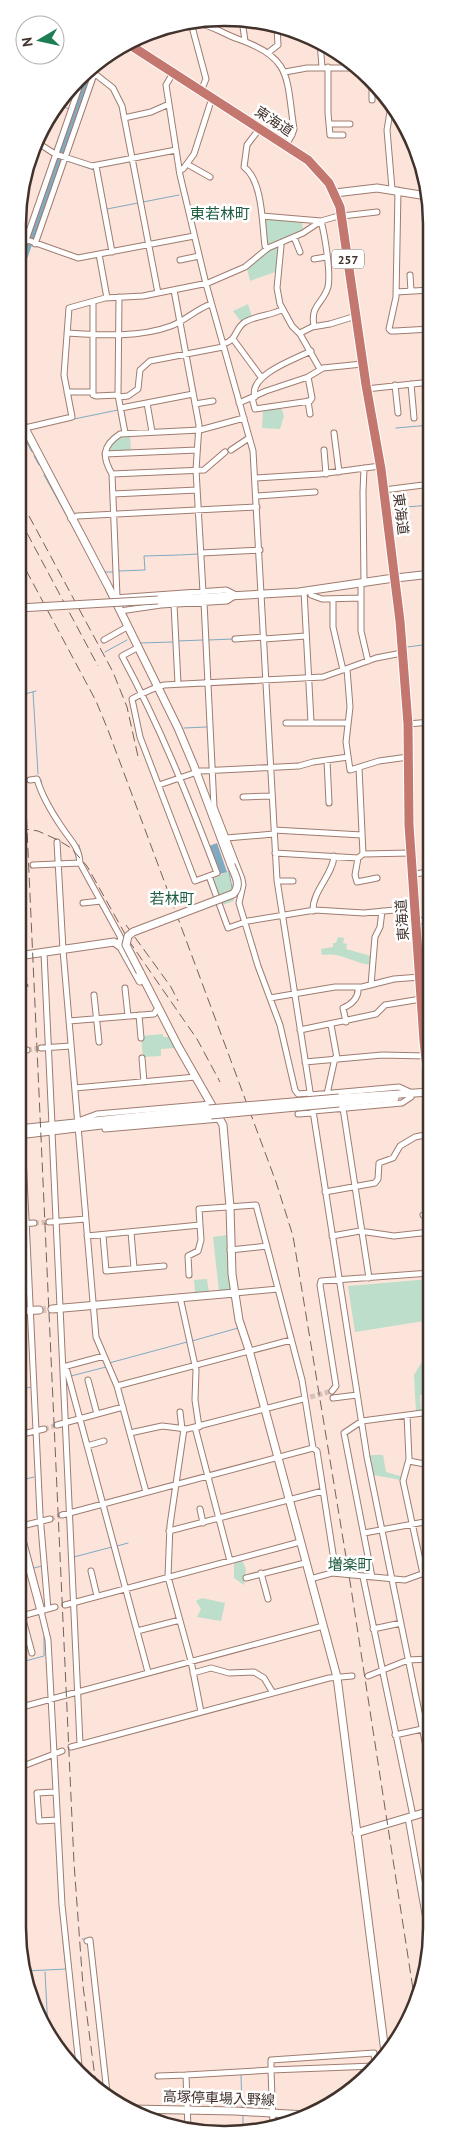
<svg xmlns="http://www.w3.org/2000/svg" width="449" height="2152" font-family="'PT Sans','Noto Sans JP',sans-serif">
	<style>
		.green { fill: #bcdeca }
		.water { fill: #80a9c2 }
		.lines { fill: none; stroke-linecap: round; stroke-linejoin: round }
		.stream { stroke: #80a9c2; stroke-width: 1 }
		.street-tunnel { stroke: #d7c0b8; stroke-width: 5; stroke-dasharray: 5 2.5; stroke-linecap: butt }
		.secondary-tunnel { stroke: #d7c0b8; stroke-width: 7; stroke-dasharray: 7 3.5; stroke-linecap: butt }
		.street-casing { stroke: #9f7c6f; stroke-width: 7 }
		.secondary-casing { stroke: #9f7c6f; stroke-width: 9 }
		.highway-casing { stroke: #fff; stroke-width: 11 }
		.street { stroke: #fff; stroke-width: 5 }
		.secondary { stroke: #fff; stroke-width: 7 }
		.highway { stroke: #c3776f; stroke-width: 9 }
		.rail { stroke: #73625b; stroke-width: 1; stroke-dasharray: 10 5; stroke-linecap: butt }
		.secondary-bridge-casing { stroke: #9f7c6f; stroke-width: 9; stroke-linecap: butt }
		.secondary-bridge { stroke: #fff; stroke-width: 7 }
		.labels { text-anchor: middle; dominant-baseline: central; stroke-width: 5; stroke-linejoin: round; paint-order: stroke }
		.shield { fill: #fff; stroke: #7a706b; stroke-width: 1 }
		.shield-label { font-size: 12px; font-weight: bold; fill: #41322c }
		.street-label { font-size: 14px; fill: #41322c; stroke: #fff }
		.neighbourhood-label { font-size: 15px; fill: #1e5c40; stroke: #fff }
		.rim { fill: none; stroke: #41322c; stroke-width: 2.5 }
	</style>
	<rect width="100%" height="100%" fill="#fce4db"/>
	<path class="green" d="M266,218L302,222L303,230L269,244L267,242L265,221Z
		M279,245L278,271L250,281L247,268L269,249Z
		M248,304L252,317L242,323L233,311Z
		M281,407L284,416L280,429L262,428L263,410Z
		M130,435L131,452L109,453C112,442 119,436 130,435Z
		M228,871L234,901L222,905L213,879Z
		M338,937L344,938L343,943L347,944L346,949L371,956L370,965C351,962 341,952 322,955L321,949L333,947V943H336Z
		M163,1034V1037H169L175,1048L161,1049V1056L143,1057L141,1036Z
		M18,1182H22L24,1219L18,1222Z
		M227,1235L231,1288L230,1290L219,1291L213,1237Z
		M207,1279L209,1292L195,1293L194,1280Z
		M430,1279V1320L355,1332L348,1286Z
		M430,1361V1377L426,1378L427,1382H430V1394L420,1395L421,1411L416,1412L414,1375L421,1363Z
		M372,1455H383L386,1472L400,1476L401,1480L373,1475L369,1456Z
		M242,1560L246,1569L244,1585L234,1578V1563Z
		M202,1598L225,1603L221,1621L197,1617L201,1609L196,1601Z"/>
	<path class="water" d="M95,64L19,282V268L87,73Z
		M217,843L227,872L220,874L209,846Z"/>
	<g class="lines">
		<path class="stream" d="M60,104L70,110
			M67,161L94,170
			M143,202L179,195
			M107,209L138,203
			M74,419L118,410
			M19,428L32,452
			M396,428L431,425
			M34,456L39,465
			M44,475L89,556
			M394,508L431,505
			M180,555L198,554
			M119,571L145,570L144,556L179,555
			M105,572H113
			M208,640L234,639
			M177,641L203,640
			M141,643L173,642
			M407,647L431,644
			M105,652L127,640
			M33,692L38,774
			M25,694L36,691
			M184,728L207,727
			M41,780L42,788
			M53,808L58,816
			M79,845L82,857
			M228,867L232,888
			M18,1182L21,1181
			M18,1268L26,1267
			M192,1341L238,1328
			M109,1363L187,1342
			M71,1376L106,1367
			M18,1390L31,1387
			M18,1481L34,1477
			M18,1511L21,1524
			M23,1529L42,1602
			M117,1546L128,1543
			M74,1557L112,1547
			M34,1568L42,1566
			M18,1572L26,1570
			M18,1663L44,1656V1637
			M82,1939H85
			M26,1971L66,1969L63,1941
			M45,1972L48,2029
			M241,2075L242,2107
			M243,2116V2130"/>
		<path class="street-tunnel" d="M19,780H30
			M27,1050L41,1048
			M34,1223L49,1222
			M303,1399L332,1391
			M44,1429L57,1425
			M50,1519L62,1515"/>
		<path class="secondary-tunnel" d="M39,1310L52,1309"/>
		<g class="street-casing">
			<path id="street" d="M242,20L245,41
				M191,23L206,79L201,91
				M198,23C213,26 224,34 238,39C293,58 286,78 294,129L292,135L286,145
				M320,42L322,67
				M135,48L140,40
				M269,52L278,45L277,27
				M328,67V113L330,135H343
				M90,70L113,88L122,106L158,293
				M285,72L307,68H357
				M173,73L166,85L180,175L206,284L253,451L277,880L367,1457L430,1766
				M372,100V80
				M391,106L387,130L392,189
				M124,118L151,112L169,104
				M329,124H350
				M260,128L247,145L244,167C263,181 262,224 265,246L267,248
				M38,143L55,154L92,166L176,150
				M187,164L210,177
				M96,166L112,252
				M179,170L183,169L194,154L212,98
				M398,190L396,297L389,329L391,331H395L431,329
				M429,201L431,234
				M262,216L321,221C325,236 331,273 328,287C323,304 310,305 314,326
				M342,216L377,212
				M19,237L78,258L194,236
				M294,237L300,252
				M280,243L281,246L277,288L280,304L292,326L300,334L320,369
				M35,244L99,60
				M99,254L107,298
				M314,259L326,257
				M19,260L82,79
				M180,260L199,256
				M410,275L411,291
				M174,290L199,425L196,470L203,592
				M396,292L431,290
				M119,297L118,395L125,433
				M93,303V395L96,396L118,395
				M67,333C100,335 139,338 171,326C185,321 196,309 211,304
				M300,333L312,327L330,324L356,316
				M233,339L261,377
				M223,344C238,340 234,329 245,322C257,315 271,316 283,309
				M411,384L414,418
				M395,385L398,413
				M366,389L431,382
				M67,392H93
				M119,397L128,396L138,389L140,370L150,361L223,347
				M255,397C248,375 295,359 311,351
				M252,398L255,409L310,401L312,398L308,377
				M308,401L310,414
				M147,403L152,432
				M239,403L266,391L308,377L323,368L362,364
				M195,404L213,401
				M121,408L193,394
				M25,428L72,417L64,375L69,308L105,298L143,296L208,283L245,267L268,248L303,233L321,221L342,215
				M334,433L339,472
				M231,450L249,438
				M324,450L326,474
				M105,454L197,450
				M112,474L204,470L225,452
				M256,478L320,474L380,466
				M384,490L431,484
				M113,494L197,490
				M257,496L315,492
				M71,519L77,516L257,507
				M201,553L260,550
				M364,582L363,492L364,468
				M361,583V631L368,661
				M304,591L311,722
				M310,591L311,595L322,599L361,598
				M117,597L112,474C102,457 102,446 120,434L200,430L244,418
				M114,598L226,590L236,595L227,601L161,605L120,611
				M333,599V627L343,670
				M204,602L214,807
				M174,604L178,684
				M235,639L264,637
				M264,639L306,636
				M104,640L127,627
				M137,648L122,656C160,726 189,799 217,873L195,881L140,737L132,699C143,693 152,688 164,685L323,677L376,658L402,653
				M347,669L350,707L346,742L350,770L379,761L408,757
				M286,723H348
				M408,724L431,722
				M327,760L329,803
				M359,768L363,854
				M30,780L37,779C42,797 52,813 63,829C71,841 79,847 80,863
				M159,785L200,771L299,766L313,762L348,757
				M243,797L272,796
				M210,808L214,807L242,879L243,885L239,903L258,966L280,1025L295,1090L298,1094L310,1093
				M274,830L362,835
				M226,838L274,834
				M57,842L63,950L96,1337L117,1386L146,1492
				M275,853L358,858L363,854L411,853
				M358,858L355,875L357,882L377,878
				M33,865L80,863L121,938L119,943
				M19,866H23
				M413,874L431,872
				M209,876L228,928L248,921L315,910L364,913L415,908
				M277,881H293
				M83,903L101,901
				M313,911C312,891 333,875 334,856
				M416,921L431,920
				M44,953L52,1125
				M371,985L375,937L380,927L382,911
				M125,988L128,1016
				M94,995L99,1042
				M270,998L335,987H362L394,979L420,977
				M139,1015L141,1038
				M69,1021L154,1014L158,1008
				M346,1022L343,1008C352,1004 359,997 358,987
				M331,1025L337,1058
				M300,1030L376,1014L385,1005L421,999
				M41,1048L71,1046
				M18,1049L22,1128
				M18,1050H27
				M142,1058L144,1082
				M305,1062L382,1055L426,1056
				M75,1088L196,1077
				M327,1094L335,1058
				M310,1095L399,1087L412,1093
				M343,1108L369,1278
				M313,1111L402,1103L411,1097
				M298,1114L313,1113
				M78,1121L97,1114L211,1104
				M105,1124V1129L220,1119
				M52,1132L80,1744
				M22,1135L40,1515L48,1609
				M325,1192L375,1183L378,1179L379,1163L393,1158L400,1146L415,1137L430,1134
				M423,1215L430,1213
				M49,1222L86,1219
				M18,1224L34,1223
				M131,1232L134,1268
				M103,1235L106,1271L164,1266
				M87,1236L200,1225L199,1209L256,1205L302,1380L313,1448L317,1451L336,1573
				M332,1236L360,1231L394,1236L430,1232
				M230,1250L267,1246
				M189,1275L188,1256L198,1251L201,1240L200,1225
				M235,1293L278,1289
				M180,1297L196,1370L195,1400L199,1427
				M104,1356L63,1367L67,1371L148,1672
				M88,1380L97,1414
				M117,1386L291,1340
				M332,1391L336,1386L320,1285L321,1281L430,1273
				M333,1398L357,1395
				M180,1412L182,1429
				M407,1415L409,1459L403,1481L423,1574
				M57,1425L123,1407
				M195,1427L230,1561
				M184,1429L170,1525L168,1577L191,1661L201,1712
				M130,1433L162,1426L187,1429L303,1399
				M18,1435L44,1429
				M87,1446L104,1441
				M409,1461L430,1465
				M200,1509L203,1523
				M62,1515L313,1448
				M18,1527L50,1519
				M169,1531L323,1491
				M364,1533L430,1521
				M91,1571L97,1596
				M261,1573L268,1599
				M363,1577L413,1816
				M372,1577L344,1433L362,1421L430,1412
				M246,1578L305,1563
				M310,1579L332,1573L405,1580L430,1571
				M65,1605L300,1542
				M41,1611L48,1640L62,1905L80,2075
				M22,1616L32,1653
				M18,1617L55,1607
				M373,1629L401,1623
				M137,1631L180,1620
				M193,1673L211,1668L229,1673L254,1672L264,1678L273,1693
				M368,1676L408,1660L430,1659
				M18,1708L323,1626
				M395,1735L422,1729
				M71,1747L329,1678L352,1676
				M18,1768L62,1751
				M55,1792L37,1793L39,1821L57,1820
				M408,1818L430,1942
				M87,1941L90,1940L107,2093
				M158,2076L186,2075
				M273,2126L271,2070L374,2066
				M188,2129L186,2075L271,2070V2060L374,2053L375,2065"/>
		</g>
		<g class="secondary-casing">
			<path id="secondary" d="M335,193L377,188L427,196
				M19,417L108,586L178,728L194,766L231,865
				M158,600L299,592L387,579L431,574
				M18,956L114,942L121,947L140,981
				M140,972L178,1046L223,1125L230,1207L232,1274L239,1320L249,1350L337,1677L385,2052
				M339,1098L430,1092
				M339,1103L395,1098
				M18,1129L209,1109
				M18,1135L110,1124L211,1115
				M52,1309L235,1293
				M18,1311L39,1310
				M18,1525L41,1611
				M356,1833L430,1811
				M131,2109L235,2111L306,2115"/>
		</g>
		<g class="highway-casing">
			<path id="highway" d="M130,45L308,160L329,183L340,207L366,385L381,469L400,621L408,724L409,825L424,1041L430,1095"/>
		</g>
		<use href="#street" class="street"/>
		<use href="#secondary" class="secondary"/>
		<use href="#highway" class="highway"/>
		<path class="rail" d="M29,516L113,672L127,707L139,761
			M20,520L98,666
			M19,557L96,701L108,730L276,1182L293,1236L349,1575L415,2002
			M19,653L74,1863L83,1986L96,2085
			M19,828L38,831L58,840L71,848L87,866L129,941L197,1039L220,1082
			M126,925L171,987L178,1001
			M18,940L25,967L28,987"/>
		<g class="secondary-bridge-casing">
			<path id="secondary-bridge" d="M19,608L158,600
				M140,972L126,945L128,936L133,932L233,894C242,885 235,875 231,865
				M209,1109L339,1098
				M211,1115L339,1103"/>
		</g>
		<use href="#secondary-bridge" class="secondary-bridge"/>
	</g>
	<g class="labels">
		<rect class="shield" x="332" y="249.5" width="32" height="19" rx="4"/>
		<g class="shield-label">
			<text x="348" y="259">257</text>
		</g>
		<g class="street-label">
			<text transform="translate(274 121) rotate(33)">東海道</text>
			<text transform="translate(401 514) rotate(83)">東海道</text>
			<text transform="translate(402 920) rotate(-94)">東海道</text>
			<text transform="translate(219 2098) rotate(2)">高塚停車場入野線</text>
		</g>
		<g class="neighbourhood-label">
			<text x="220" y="213">東若林町</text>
			<text x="172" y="898">若林町</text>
			<text x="350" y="1564">増楽町</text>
		</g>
	</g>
	<path d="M0 0H449V2152H0ZM224 26H225A198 198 0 0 1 423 224V1928A198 198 0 0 1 225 2126H224A198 198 0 0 1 26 1928V224A198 198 0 0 1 224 26Z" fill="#fff" fill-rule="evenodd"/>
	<path class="rim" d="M224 26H225A198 198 0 0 1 423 224V1928A198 198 0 0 1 225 2126H224A198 198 0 0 1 26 1928V224A198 198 0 0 1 224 26Z"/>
	<g transform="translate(40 40) rotate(261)"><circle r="24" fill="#ffffff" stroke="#b3adab"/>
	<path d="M0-4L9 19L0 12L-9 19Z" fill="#1d7d54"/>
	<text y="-8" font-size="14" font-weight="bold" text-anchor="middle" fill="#41322c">N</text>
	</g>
</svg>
